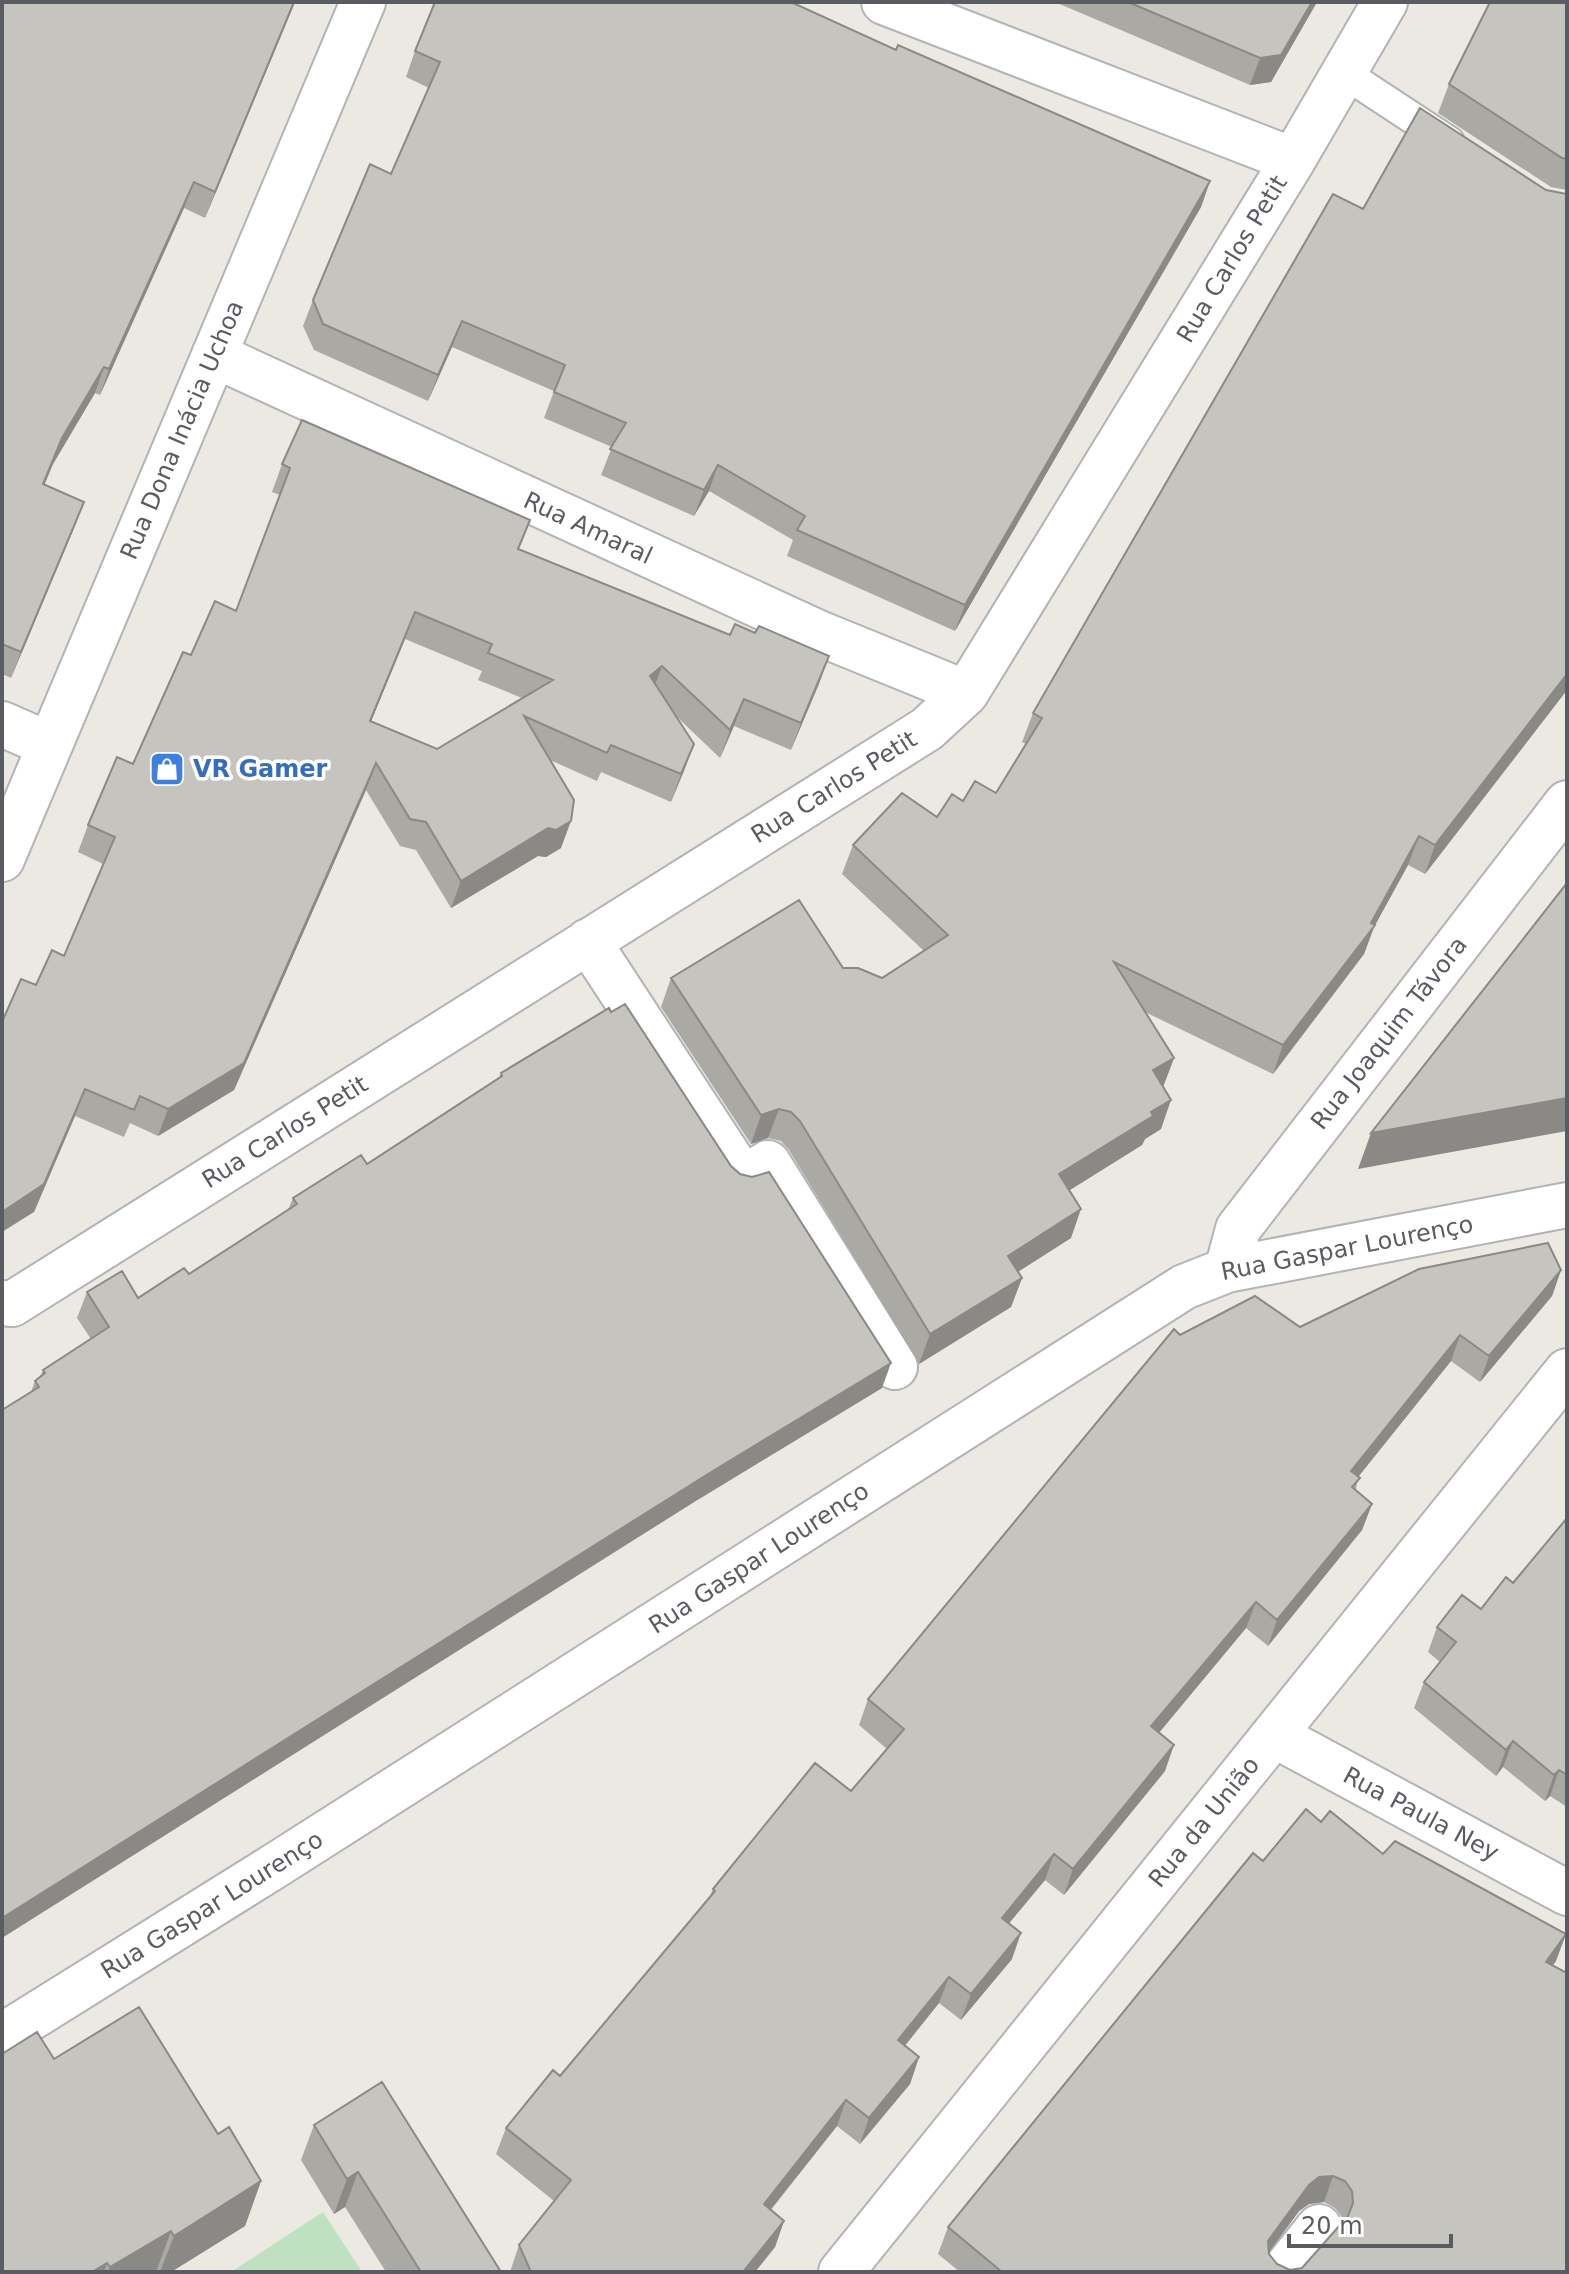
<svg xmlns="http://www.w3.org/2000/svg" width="1569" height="2274" font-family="'DejaVu Sans',sans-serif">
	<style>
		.green { fill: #bee1c0 }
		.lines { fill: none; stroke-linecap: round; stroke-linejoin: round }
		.lane-casing { stroke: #b1b3b7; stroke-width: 34 }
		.street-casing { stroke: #b1b3b7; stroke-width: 48 }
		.lane { stroke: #fff; stroke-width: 30 }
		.street { stroke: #fff; stroke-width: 44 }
		.wall { fill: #aaa9a3; fill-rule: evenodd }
		.shaded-wall { fill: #8b8985 }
		.building { fill: #c6c4be; stroke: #8b8985; stroke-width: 2; fill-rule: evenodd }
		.labels { text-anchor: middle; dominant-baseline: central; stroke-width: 7; stroke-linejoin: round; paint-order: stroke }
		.street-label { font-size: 24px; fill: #595c60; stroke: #fff }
		.shop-label { font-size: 24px; font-weight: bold; fill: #366cbe; stroke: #fff; text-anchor: start }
	</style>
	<rect width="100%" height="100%" fill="#ebe9e1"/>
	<path class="green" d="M323,2212L362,2272H231Z"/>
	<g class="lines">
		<g class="lane-casing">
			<path id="lane" d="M1344,73L1449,142"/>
		</g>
		<g class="street-casing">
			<path id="street" d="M884,2L1293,160
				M214,355L821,634L966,693
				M2,724L50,745
				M2,859L363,2
				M588,941L743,1178L768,1163L895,1367
				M1227,1270L1238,1229L1567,803
				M2,1303L12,1304L927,729L966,693L1293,160L1385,2
				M1274,1735L1567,1893
				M2,2036L273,1867L1184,1287L1227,1270L1567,1205
				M841,2272L1567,1371
				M1283,2272L1319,2227"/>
		</g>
		<use href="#lane" class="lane"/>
		<use href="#street" class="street"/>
	</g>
	<path class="wall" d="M2,2H295L205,218L184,208L100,395L95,393L53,464L44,485L84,502L74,528L11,678L2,674Z
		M1055,2H1317L1271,82L1250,85Z
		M1567,2V190L1551,187L1438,113L1449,84Z
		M896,50L1210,181L1201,207L955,631L787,556L793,540L709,491L694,516L601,475L612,447L544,418L554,391L452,347L428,401L314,350L303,326L313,300L391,174L429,88L406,77L415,51Z
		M282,464L519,549L730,635L755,633L829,656L791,750L734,726L720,758L676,716L694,744L671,802L601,772L597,781L550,760L561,848L546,857L538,856L451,908L416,850L400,846L366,790L234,1090L158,1136L130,1123L124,1137L75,1116L34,1212L36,985L64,956L103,864L78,852L88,825L133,764L191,655L236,611L280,495L272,492ZM405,639L482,671L478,680L522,698L437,749L371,721Z
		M1567,690L1425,874L1408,865L1374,927L1364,954L1273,1074L1145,1012L1174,1058L1163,1087L1161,1129L1145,1139L1142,1145L1070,1190L1071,1238L1018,1272L1022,1278L1011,1307L919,1364L789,1150L781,1141L768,1138L751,1144L661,1007L671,978L843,968L882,978L924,951L842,874L853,845L937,817L963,801L996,793L1026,744L1022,742L1033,713Z
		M501,1073L731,1166L882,1388L699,1499L31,1392L35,1381L40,1377L43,1370L91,1339L77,1318L87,1292L138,1298L189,1274L288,1210L293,1198L367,1164L499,1078Z
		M1561,1270L1552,1296L1480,1382L1451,1361L1358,1477L1356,1490L1372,1504L1362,1530L1268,1646L1246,1628L1159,1733L1165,1771L1064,1895L1045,1880L1009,1923L1012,1959L961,2020L939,2003L905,2046L919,2057L910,2084L860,2144L837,2126L771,2210L784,2221L775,2247L755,2272H510L519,2245L554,2201L496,2154L506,2128L560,2076L710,1896L713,1889L851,1791L887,1749L859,1725L868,1699L1180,1335L1300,1327Z
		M1567,1518V1807L1550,1796L1545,1801L1503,1767L1496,1776L1414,1708L1424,1682L1440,1662L1428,1652L1437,1627L1481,1609L1513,1583Z
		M1321,1822L1383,1854L1556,1961L1553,1965L1567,2272H960L938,2254L948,2227L1263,1861ZM1324,2202L1335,2208L1342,2217L1343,2222L1302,2268L1290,2270L1277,2264L1269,2253L1299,2211L1309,2204Z
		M54,2059L218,2134L261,2181L245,2226L171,2272H2Z
		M314,2125L501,2272H386L345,2207L334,2214L301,2160Z"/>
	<path class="shaded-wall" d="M294,2H295L205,218L215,192Z
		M1312,2H1317L1271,82L1250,85L1260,58Z
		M1210,181L1201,207L955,631L965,605Z
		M194,182L184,208L100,395L109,369Z
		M462,321L452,347L428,401L438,375Z
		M104,367L95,393L53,464L34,510L62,438Z
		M718,465L709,491L694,516L704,490Z
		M84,502L74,528L11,678L21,652Z
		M415,612L405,639L360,748L370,721Z
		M829,656L819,684L791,750L801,723Z
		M662,666L652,693L650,676Z
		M1567,674V690L1425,874L1435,845Z
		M744,699L734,726L720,758L730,730Z
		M694,744L684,771L671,802L681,774Z
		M376,763L366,790L234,1090L158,1136L168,1109Z
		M571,821L561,848L546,857L538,856L451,908L461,881L548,828Z
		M1419,836L1408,865L1374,927L1364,954L1273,1074L1283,1045L1371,923Z
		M1174,1058L1163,1087L1153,1070Z
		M85,1089L75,1116L34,1212L2,1232V1212Z
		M1567,1098V1131L1358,1169L1371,1133Z
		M1171,1100L1161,1129L1145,1139L1142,1145L1049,1203L1059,1174L1151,1112Z
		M779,1109L768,1138L751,1144L761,1115Z
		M1081,1209L1071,1238L997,1285L1008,1256Z
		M1561,1270L1552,1296L1480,1382L1489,1356Z
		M1022,1278L1011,1307L919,1364L930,1334Z
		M1460,1335L1451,1361L1342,1497L1351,1471Z
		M891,1363L882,1388L699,1499L2,1938V1918L708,1474Z
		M1372,1504L1362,1530L1268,1646L1277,1620Z
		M1256,1602L1246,1628L1142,1753L1151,1726Z
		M1513,1741L1503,1767L1496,1776L1506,1750Z
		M1174,1745L1165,1771L1064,1895L1073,1869Z
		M1559,1770L1550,1796L1545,1801L1554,1775Z
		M1054,1854L1045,1880L992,1944L1002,1918Z
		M1021,1933L1012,1959L961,2020L971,1994Z
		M1566,1934L1556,1961L1536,1988L1546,1962Z
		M949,1977L939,2003L888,2066L898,2040Z
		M919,2057L910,2084L860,2144L869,2118Z
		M846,2100L837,2126L754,2230L764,2204Z
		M358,2172L345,2207L334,2214L347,2179Z
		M1333,2176L1324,2202L1309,2204L1299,2211L1258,2267L1268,2241L1309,2185L1319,2177Z
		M261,2181L245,2226L171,2272H160L174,2236Z
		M784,2221L775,2247L755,2272H743Z
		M171,2231L156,2272H108L110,2267Z
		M107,2263L104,2272H92Z"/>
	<path class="building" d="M2,2H294L215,192L194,182L109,369L104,367L62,438L43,484L84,502L21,652L2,644Z
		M435,2H791L896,50L898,45L1210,181L965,605L797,530L805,516L718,465L704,490L610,449L626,423L554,392L565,365L462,321L438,375L323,324L313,300L370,164L391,174L440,62L415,51Z
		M1128,2H1312L1281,55L1260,58Z
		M1490,2H1567V159L1562,158L1449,84Z
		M1420,108L1546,190L1567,194V674L1435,845L1419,836L1371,923L1375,925L1283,1045L1114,962L1174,1058L1153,1070L1171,1100L1151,1112L1153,1116L1059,1174L1081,1209L1008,1256L1022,1278L930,1334L800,1121L791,1112L779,1109L761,1115L671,978L799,900L843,968H858L882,978L948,935L853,845L902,793L937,817L952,794L963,801L975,781L996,793L1042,718L1033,713L1333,194L1363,209Z
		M302,420L530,520L518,549L730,635L735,624L755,633L759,626L829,656L801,723L744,699L730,730L662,666L650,676L694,744L681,774L611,745L607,753L524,716L574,800L571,821L556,830L548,828L461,881L426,822L410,819L376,763L244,1063L168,1109L140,1096L134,1110L85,1089L44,1184L2,1212V1022L21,979L36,985L52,950L64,956L115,837L88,825L117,757L133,764L183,652L191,655L215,601L236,611L290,468L282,464ZM415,612L492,644L488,653L553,680L437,749L370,721Z
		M1567,883V1098L1371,1133Z
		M625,1004L731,1166L740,1174L752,1177L769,1172L891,1363L708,1474L2,1918V1410L39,1387L35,1381L45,1373L43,1370L109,1327L87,1292L122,1271L138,1298L184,1268L189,1274L297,1204L293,1198L361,1155L367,1164L502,1076L501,1073L609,1008L611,1012Z
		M1548,1243L1561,1270L1489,1356L1460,1335L1351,1471L1360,1478L1352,1487L1372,1504L1277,1620L1256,1602L1151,1726L1174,1745L1073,1869L1054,1854L1002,1918L1021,1933L971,1994L949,1977L898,2040L919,2057L869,2118L846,2100L764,2204L784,2221L743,2272H531L519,2245L571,2180L506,2128L553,2070L560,2076L715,1891L713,1889L815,1763L851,1791L904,1729L868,1699L1174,1329L1180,1335L1255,1296L1300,1327L1419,1269Z
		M1567,1518V1775L1559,1770L1554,1775L1513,1741L1506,1750L1424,1682L1456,1642L1437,1627L1462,1595L1481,1609L1506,1577L1513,1583Z
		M1306,1809L1321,1822L1330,1811L1383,1854L1395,1841L1566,1934L1546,1962L1567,1973V2272H1002L948,2227L1253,1853L1263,1861ZM1333,2176L1345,2181L1352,2191L1353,2203L1348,2216L1302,2268L1290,2270L1277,2264L1269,2254L1268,2241L1309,2185L1319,2177Z
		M139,2007L218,2134L229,2127L261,2181L174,2236L171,2231L110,2267L107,2263L92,2272H2V2054L37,2032L54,2059Z
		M382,2082L501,2272H421L358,2172L347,2179L314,2125Z"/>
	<defs>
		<g id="shop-square" transform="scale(1.8)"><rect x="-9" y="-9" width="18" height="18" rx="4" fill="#3f7fe0" stroke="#fff"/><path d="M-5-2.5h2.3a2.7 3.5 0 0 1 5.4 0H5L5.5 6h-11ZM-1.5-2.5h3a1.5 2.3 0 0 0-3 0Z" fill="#fff"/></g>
	</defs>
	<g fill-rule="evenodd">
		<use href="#shop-square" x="167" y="769"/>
	</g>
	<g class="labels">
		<g class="street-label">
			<text transform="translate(1232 259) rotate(-59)">Rua Carlos Petit</text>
			<text transform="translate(182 430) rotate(-67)">Rua Dona Inácia Uchoa</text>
			<text transform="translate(588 528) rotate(25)">Rua Amaral</text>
			<text transform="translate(834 787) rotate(-32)">Rua Carlos Petit</text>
			<text transform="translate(1389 1033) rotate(-52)">Rua Joaquim Távora</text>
			<text transform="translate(285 1132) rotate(-32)">Rua Carlos Petit</text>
			<text transform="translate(1347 1248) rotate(-11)">Rua Gaspar Lourenço</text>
			<text transform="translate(759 1558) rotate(-33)">Rua Gaspar Lourenço</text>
			<text transform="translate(1421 1814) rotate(28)">Rua Paula Ney</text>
			<text transform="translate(1204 1822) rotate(-51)">Rua da União</text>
			<text transform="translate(212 1905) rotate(-32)">Rua Gaspar Lourenço</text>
		</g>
		<g class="shop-label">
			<text x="193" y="769">VR Gamer</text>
		</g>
	</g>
	<rect width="1569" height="2274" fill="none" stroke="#595c60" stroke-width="8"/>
	<path d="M1289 2234v12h162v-12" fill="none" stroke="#595c60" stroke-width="4"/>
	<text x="1301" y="2234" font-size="24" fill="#595c60" stroke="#ffffff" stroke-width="6" paint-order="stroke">20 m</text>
</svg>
